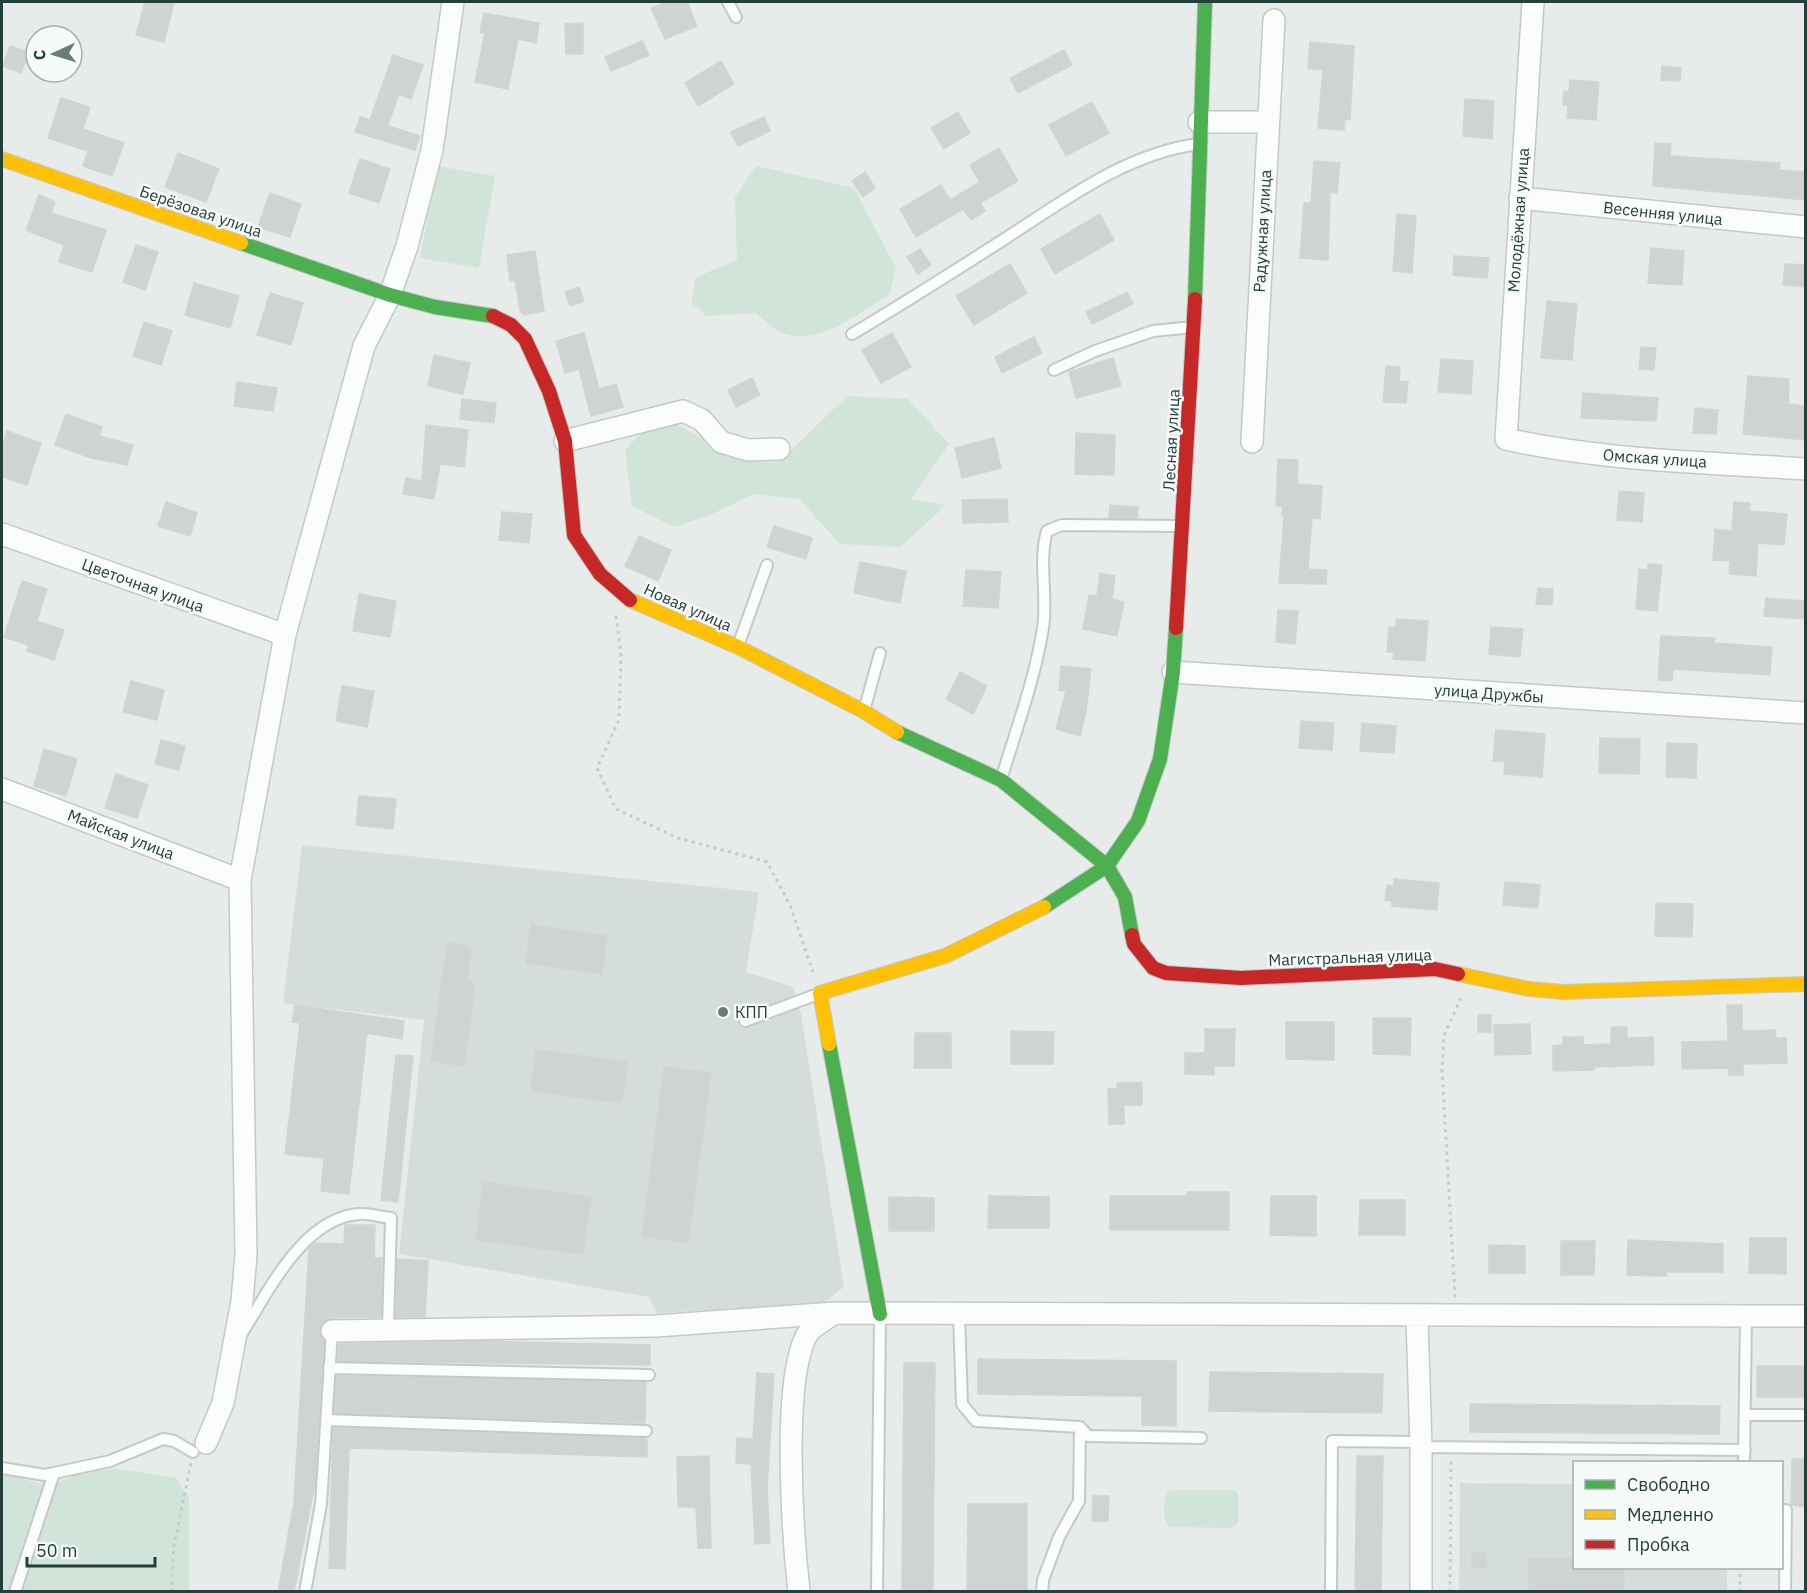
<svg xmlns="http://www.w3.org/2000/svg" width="1807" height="1593" font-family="'IBM Plex Sans',sans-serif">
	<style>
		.built { fill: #d5dddb }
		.green { fill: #d1e4da }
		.building { fill: #cfd3d2; stroke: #d0d5d3; stroke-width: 1.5 }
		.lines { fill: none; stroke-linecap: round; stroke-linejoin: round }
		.lane-casing { stroke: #c4c9c7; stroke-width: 14 }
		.street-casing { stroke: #c4c9c7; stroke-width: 24 }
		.fast-casing { stroke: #c3c9c8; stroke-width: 16 }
		.slow-casing { stroke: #c3c9c8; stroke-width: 16 }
		.jam-casing { stroke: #c3c9c8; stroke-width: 16 }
		.path { stroke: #c2cbca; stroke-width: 3; stroke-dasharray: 3 4.5; stroke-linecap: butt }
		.lane { stroke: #fbfcfc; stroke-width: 10 }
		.street { stroke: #fbfcfc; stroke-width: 21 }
		.fast { stroke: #4caf50; stroke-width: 14 }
		.slow { stroke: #ffc107; stroke-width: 14 }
		.jam { stroke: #c62828; stroke-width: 14 }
		.poi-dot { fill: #697c7a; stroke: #f6faf9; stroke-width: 2 }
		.labels { text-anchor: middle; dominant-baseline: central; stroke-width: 5; stroke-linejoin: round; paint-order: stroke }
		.street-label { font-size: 16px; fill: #253f3d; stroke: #f6faf9 }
		.poi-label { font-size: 16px; fill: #253f3d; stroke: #f6faf9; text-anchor: start }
	</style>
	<rect width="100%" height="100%" fill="#e7ecea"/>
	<path class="built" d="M302,845L759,892L746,972L793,987L801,1014L844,1287L823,1303L657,1313L649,1297L399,1254L424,1020L283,1003Z
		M1460,1483L1574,1484V1568H1727V1591L1459,1592Z"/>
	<path class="green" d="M437,166L495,176L479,268L420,258Z
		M756,166L854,188L896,268L890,294C858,313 817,350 778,331C771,327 763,319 756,313L706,316L691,302L696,277L737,260L735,197Z
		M847,396L908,399L949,444L911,499L946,505L901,547L840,544L799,499L754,494L710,515L674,527L632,506L625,450L640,434L674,423C718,445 725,464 779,462Z
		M115,1469L175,1477L189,1497V1591H2V1474L51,1486L82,1472Z
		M1170,1490H1235L1239,1497L1238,1523L1231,1528L1169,1527C1162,1519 1162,1497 1170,1490Z"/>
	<path class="building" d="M145,2H174L164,42L136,35Z
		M667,2H687L697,26L665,39L651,8Z
		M484,13L539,23L536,43L518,39L508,89L475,82L485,33L480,32Z
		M583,23V54H566L565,24Z
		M642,41L649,55L611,71L605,57Z
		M1310,42L1354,46L1350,120L1345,119L1344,130L1318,128L1323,70L1308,68Z
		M10,46L29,52L21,73L3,66Z
		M1064,50L1072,65L1018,93L1010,78Z
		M393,55L423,65L411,99L399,94L388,126L420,136L415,150L355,132L360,117L370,120Z
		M721,61L734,84L698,106L685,83Z
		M1662,66L1681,68L1680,81L1661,80Z
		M1570,80L1599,82L1596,120L1567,118L1568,106L1563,105L1564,91L1569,92Z
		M61,98L90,107L83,129L124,143L112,176L83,166L88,151L48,138Z
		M1465,99L1494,101L1492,139L1463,136Z
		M1092,102L1109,133L1066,156L1049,125Z
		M958,112L970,133L944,149L931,128Z
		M764,117L770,131L738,146L731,132Z
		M1655,143L1671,144L1670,156L1780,163L1779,170L1806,172V200L1653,186Z
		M999,148L1018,181L980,203L985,211L971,220L963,209L916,237L900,209L941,185L950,200L980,182L970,165Z
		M178,153L219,169L206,202L165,187Z
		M360,159L390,169L379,203L349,193Z
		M1314,161L1340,163L1337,193L1330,192L1328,260L1300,258L1304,203H1311Z
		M865,172L875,188L863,197L852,181Z
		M270,193L301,204L290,237L258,227Z
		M39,195L55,202L51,213L106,230L92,272L59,262L64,245L26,230Z
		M1100,214L1114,240L1055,274L1041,249Z
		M1397,214L1416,216L1412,273L1393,271Z
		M136,245L158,252L145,290L123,282Z
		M1651,248L1684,251L1682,285L1648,283Z
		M920,249L931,265L918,274L907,257Z
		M535,251L544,311L524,315L520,311L515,280L510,281L507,255Z
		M1454,256L1489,258L1487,278L1453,275Z
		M1010,264L1027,293L974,325L956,296Z
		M1785,264L1806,265V287L1783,285Z
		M194,283L239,296L230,328L185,315Z
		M579,287L584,301L570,306L565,292Z
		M1127,292L1133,304L1092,324L1086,312Z
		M270,293L303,303L291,345L257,335Z
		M1547,301L1577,304L1572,360L1541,358Z
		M144,322L172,331L161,365L133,356Z
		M584,333L599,389L616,384L623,407L591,416L579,369L565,373L556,341Z
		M892,333L911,367L881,383L862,350Z
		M1034,337L1042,353L1002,373L995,357Z
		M1641,347L1656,348L1654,370L1639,369Z
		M434,355L470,363L463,394L428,386Z
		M1113,358L1121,386L1076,398L1069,372Z
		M1441,359L1473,361L1471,394L1438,392Z
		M1386,366L1400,367L1399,381L1408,382L1406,403L1383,402Z
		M1748,376L1789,379L1788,404L1806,406V440L1743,434Z
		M752,378L760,395L736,407L728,390Z
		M237,382L277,388L273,411L234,406Z
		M1583,393L1658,398L1656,421L1581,418Z
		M462,399L496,403L494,423L460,419Z
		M1695,408L1718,410L1716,434L1693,433Z
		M66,414L102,427L99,436L133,445L127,465L91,458L55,445Z
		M426,425L468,430L464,467L440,464L434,499L403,494L406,478L422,481Z
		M7,431L41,443L27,485L2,477V447Z
		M1076,433L1115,435L1114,475L1075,474Z
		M994,438L1001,468L962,478L955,448Z
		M1278,459L1298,460L1297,484L1322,486L1320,519L1312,518L1308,569L1327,570L1326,584L1279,583L1284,516H1282L1283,507L1276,506Z
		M1619,491L1644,493L1642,522L1617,520Z
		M1007,499L1008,522L963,523L962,500Z
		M166,502L197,513L190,536L158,526Z
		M1734,502L1750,503L1749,511L1787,514L1784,545L1758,543L1756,576L1729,574L1730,561L1713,560L1715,529L1732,531Z
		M1110,505L1138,507L1137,518H1109Z
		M502,512L532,514L529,543L499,540Z
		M774,526L812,538L806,559L767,547Z
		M639,536L671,550L658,581L625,566Z
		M860,562L906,571L900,603L854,593Z
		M1648,564L1662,565L1657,611L1636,609L1639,569L1648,570Z
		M966,570L1001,572L998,608L963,606Z
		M1100,573L1115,576L1112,599L1124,602L1117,636L1083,629L1089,595L1097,596Z
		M22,581L47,589L37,621L64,630L54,660L27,651L29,645L4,637Z
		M1538,588L1553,589L1552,605L1536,604Z
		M359,594L396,601L390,637L353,631Z
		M1766,598L1806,601V619L1764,616Z
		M1278,610L1298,611L1295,644L1276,642Z
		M1396,619L1428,621L1425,661L1393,659L1394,652H1387L1389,627L1396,628Z
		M1491,627L1523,629L1520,657L1489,654Z
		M1661,636L1715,638L1714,643L1772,647L1770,675L1673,669L1672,681L1658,680Z
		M1061,666L1091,669L1086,712L1080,736L1056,729L1066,691L1059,690Z
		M960,672L987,686L973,714L946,699Z
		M131,681L164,690L157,720L123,712Z
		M342,686L374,691L367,727L336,721Z
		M1301,721L1334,723L1332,750L1299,748Z
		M1362,723L1396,726L1394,753L1360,751Z
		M1496,730L1545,734L1542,777L1504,774L1505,761H1493Z
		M1600,738L1640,739L1639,774L1599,773Z
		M161,740L185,746L179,770L155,764Z
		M1667,743L1697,744L1696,778L1666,777Z
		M44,749L77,759L66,796L34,786Z
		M116,774L148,785L137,818L105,808Z
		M359,796L396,799L393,829L356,825Z
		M1394,879L1439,883L1437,910L1392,906V901L1385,900L1387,885L1394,886Z
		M1505,882L1540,885L1538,908L1503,905Z
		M1656,903L1693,904L1692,937L1655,936Z
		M531,925L607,936L602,974L526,963Z
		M447,943L471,946L467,982L475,984L464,1066L431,1061Z
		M295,1005L404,1021L402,1039L367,1033L349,1194L321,1191L324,1158L285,1154L300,1023L292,1022Z
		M1727,1005H1742V1031L1775,1030L1776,1038H1786L1787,1063L1743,1064V1075H1729V1068L1682,1069V1042L1728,1041Z
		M1478,1015H1491V1032H1478Z
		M1373,1018H1411L1410,1055L1373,1054Z
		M1286,1022H1334V1060L1286,1059Z
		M1530,1024L1531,1054L1495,1055L1494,1025Z
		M1611,1027H1627V1038L1653,1037L1654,1065L1594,1067V1070L1553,1071V1046L1563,1045V1037H1583V1045L1611,1044Z
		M1205,1029H1235L1234,1066H1214V1075L1185,1074V1053H1205Z
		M1011,1031L1054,1032L1053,1064H1011Z
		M915,1033H951V1068H914Z
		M536,1050L628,1062L622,1103L530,1091Z
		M396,1055L413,1056L398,1202L381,1200Z
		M664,1067L711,1073L688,1243L642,1236Z
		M1142,1082V1105H1124V1124H1109L1108,1089H1117V1083Z
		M483,1182L591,1197L583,1254L476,1240Z
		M1187,1192H1229V1230H1110V1196H1187Z
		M989,1196L1049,1197V1228H988Z
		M1271,1196H1316V1236L1270,1235Z
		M889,1197L934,1198V1231H889Z
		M1360,1200H1405V1235H1359Z
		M345,1225H375L374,1258H382L381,1317L332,1318L321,1325L319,1332L324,1340L315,1483L294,1592H278L294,1502L309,1249L316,1243L344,1244Z
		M1750,1238H1786V1274L1749,1273Z
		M1628,1240L1723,1244V1272H1666V1276L1627,1275Z
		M1561,1241H1595L1594,1275H1561Z
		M1489,1245L1525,1246V1273H1489Z
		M397,1259L428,1261L425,1317H396Z
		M480,1341L650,1345V1365L338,1361L339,1344Z
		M978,1359L1176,1361V1426L1142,1425V1396L978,1394Z
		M904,1363H935L933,1592H902Z
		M1757,1366H1806V1397H1757Z
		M1210,1372L1383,1374L1382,1413L1209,1411Z
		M757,1373L774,1374L767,1490L770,1543L755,1544L751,1464L736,1463L737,1438L753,1439Z
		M337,1376L646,1382L645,1423L334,1413Z
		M1470,1404L1720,1406L1719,1434L1470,1432Z
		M333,1428L644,1438L647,1440V1457L349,1448L345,1569L329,1568Z
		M709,1456L711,1548H698L696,1507H678L677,1457Z
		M1357,1456H1383L1381,1592H1355Z
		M1792,1459H1806V1507L1791,1505Z
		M1093,1496H1109L1108,1521H1092Z
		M968,1504H1027V1592H967Z
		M1472,1553H1486V1568H1472Z
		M1529,1558L1575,1559V1568H1624V1592H1529Z"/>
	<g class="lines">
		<g class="lane-casing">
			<path id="lane" d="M728,2L736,17
				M852,334C903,304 953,272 1003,240C1065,200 1125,154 1198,144
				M1054,370L1095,351L1153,331L1193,327
				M738,646L767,565
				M864,711L880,653
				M1001,780C1016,730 1035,679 1043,628C1048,596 1038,562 1047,531L1062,525L1180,526
				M745,1021L818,994
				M959,1315L962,1404L976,1421L1080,1427L1088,1436L1201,1438
				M242,1333C269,1291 303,1218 359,1214C369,1213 381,1217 391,1218L388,1330
				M329,1368L649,1375
				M1745,1415H1806
				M326,1420L646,1431
				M1421,1447L1745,1450
				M1744,1462L1746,1315
				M2,1468L45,1475L110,1461L163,1439L174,1441L193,1452
				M1782,1510H1786L1785,1592
				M15,1592L54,1473
				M305,1592L321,1504L332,1331
				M877,1592L880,1316
				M1042,1592L1043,1580L1059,1537L1079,1501L1080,1427
				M1331,1592L1332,1441L1421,1442"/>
		</g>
		<g class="street-casing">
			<path id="street" d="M1533,2L1506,439C1604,461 1706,462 1806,469
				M1199,122H1268
				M1520,198L1806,227
				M565,441L683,411L702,420L721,442L748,450L779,449
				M1252,442L1274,20
				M2,534L285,635
				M1173,672L1806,713
				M2,789L240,880
				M1417,1317L1421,1447V1592
				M332,1331L656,1326L834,1313L1806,1316
				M206,1443L223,1403L242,1301L246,1255L240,880L285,635L299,583L364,346L390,295L407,246L432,150L453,2
				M799,1592C793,1538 781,1377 808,1333C813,1326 826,1319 833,1314"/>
		</g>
		<g class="fast-casing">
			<path id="fast" d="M241,243L390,295L435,307L493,316
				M1195,299L1205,2
				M897,732L1001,780L1107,866L1125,897L1132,935
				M1044,907L1107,866L1138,821L1160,759L1173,672L1176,628
				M829,1044L880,1314"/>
		</g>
		<g class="slow-casing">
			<path id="slow" d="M2,159L241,243
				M630,600L738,647L863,711L897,732
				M1458,974L1529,989L1564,992L1806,984
				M829,1044L820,993L945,956L1044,907"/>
		</g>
		<g class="jam-casing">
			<path id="jam" d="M493,316L511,325L525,339L549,391L565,441L574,535L600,574L630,600
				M1176,628L1195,299
				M1132,935L1134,944L1153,968L1166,973L1241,978L1435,969L1458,974"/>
		</g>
		<path class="path" d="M616,616L621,655L619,720L597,768L616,809L678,838L767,862L790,905L813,972
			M1455,1297L1442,1070L1444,1035L1462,996
			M171,1592L174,1545L191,1463
			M1450,1592L1451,1461
			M1740,1592V1568"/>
		<use href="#lane" class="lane"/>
		<use href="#street" class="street"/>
		<use href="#fast" class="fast"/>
		<use href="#slow" class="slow"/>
		<use href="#jam" class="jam"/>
	</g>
	<circle class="poi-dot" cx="723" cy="1012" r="6"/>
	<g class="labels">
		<g class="street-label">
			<text transform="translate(201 211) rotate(19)">Берёзовая улица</text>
			<text transform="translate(1663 213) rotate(6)">Весенняя улица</text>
			<text transform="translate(1518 220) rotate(-86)">Молодёжная улица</text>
			<text transform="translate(1262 231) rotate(-87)">Радужная улица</text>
			<text transform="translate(1171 440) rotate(-87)">Лесная улица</text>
			<text transform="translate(1655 458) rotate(4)">Омская улица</text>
			<text transform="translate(143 585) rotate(20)">Цветочная улица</text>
			<text transform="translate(688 607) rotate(24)">Новая улица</text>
			<text transform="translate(1489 693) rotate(4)">улица Дружбы</text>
			<text transform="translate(121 834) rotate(21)">Майская улица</text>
			<text transform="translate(1350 957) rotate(-2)">Магистральная улица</text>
		</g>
		<g class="poi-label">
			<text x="735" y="1012">КПП</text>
		</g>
	</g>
	<rect width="1807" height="1593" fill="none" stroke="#253f3d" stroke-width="6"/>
	<rect x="1573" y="1461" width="210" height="108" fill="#f6faf9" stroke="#a2afae" stroke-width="1.5"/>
	<rect x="1585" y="1480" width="30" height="9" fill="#4caf50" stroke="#a2afae" stroke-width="1.5"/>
	<text x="1627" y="1491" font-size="18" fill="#253f3d">Свободно</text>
	<rect x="1585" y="1510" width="30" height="9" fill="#ffc107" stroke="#a2afae" stroke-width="1.5"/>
	<text x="1627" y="1521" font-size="18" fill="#253f3d">Медленно</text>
	<rect x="1585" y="1540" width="30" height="9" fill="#c62828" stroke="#a2afae" stroke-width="1.5"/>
	<text x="1627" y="1551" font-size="18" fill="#253f3d">Пробка</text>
	<g transform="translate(54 54) rotate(266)"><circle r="28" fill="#f6faf9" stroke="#a2afae" stroke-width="1.5"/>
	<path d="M0-4.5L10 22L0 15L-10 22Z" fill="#697c7a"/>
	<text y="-9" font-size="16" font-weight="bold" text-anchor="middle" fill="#253f3d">С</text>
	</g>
	<path d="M27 1557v9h128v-9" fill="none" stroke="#253f3d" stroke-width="3"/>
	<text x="36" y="1557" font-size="18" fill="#253f3d" stroke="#f6faf9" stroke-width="4.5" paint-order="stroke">50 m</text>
</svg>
